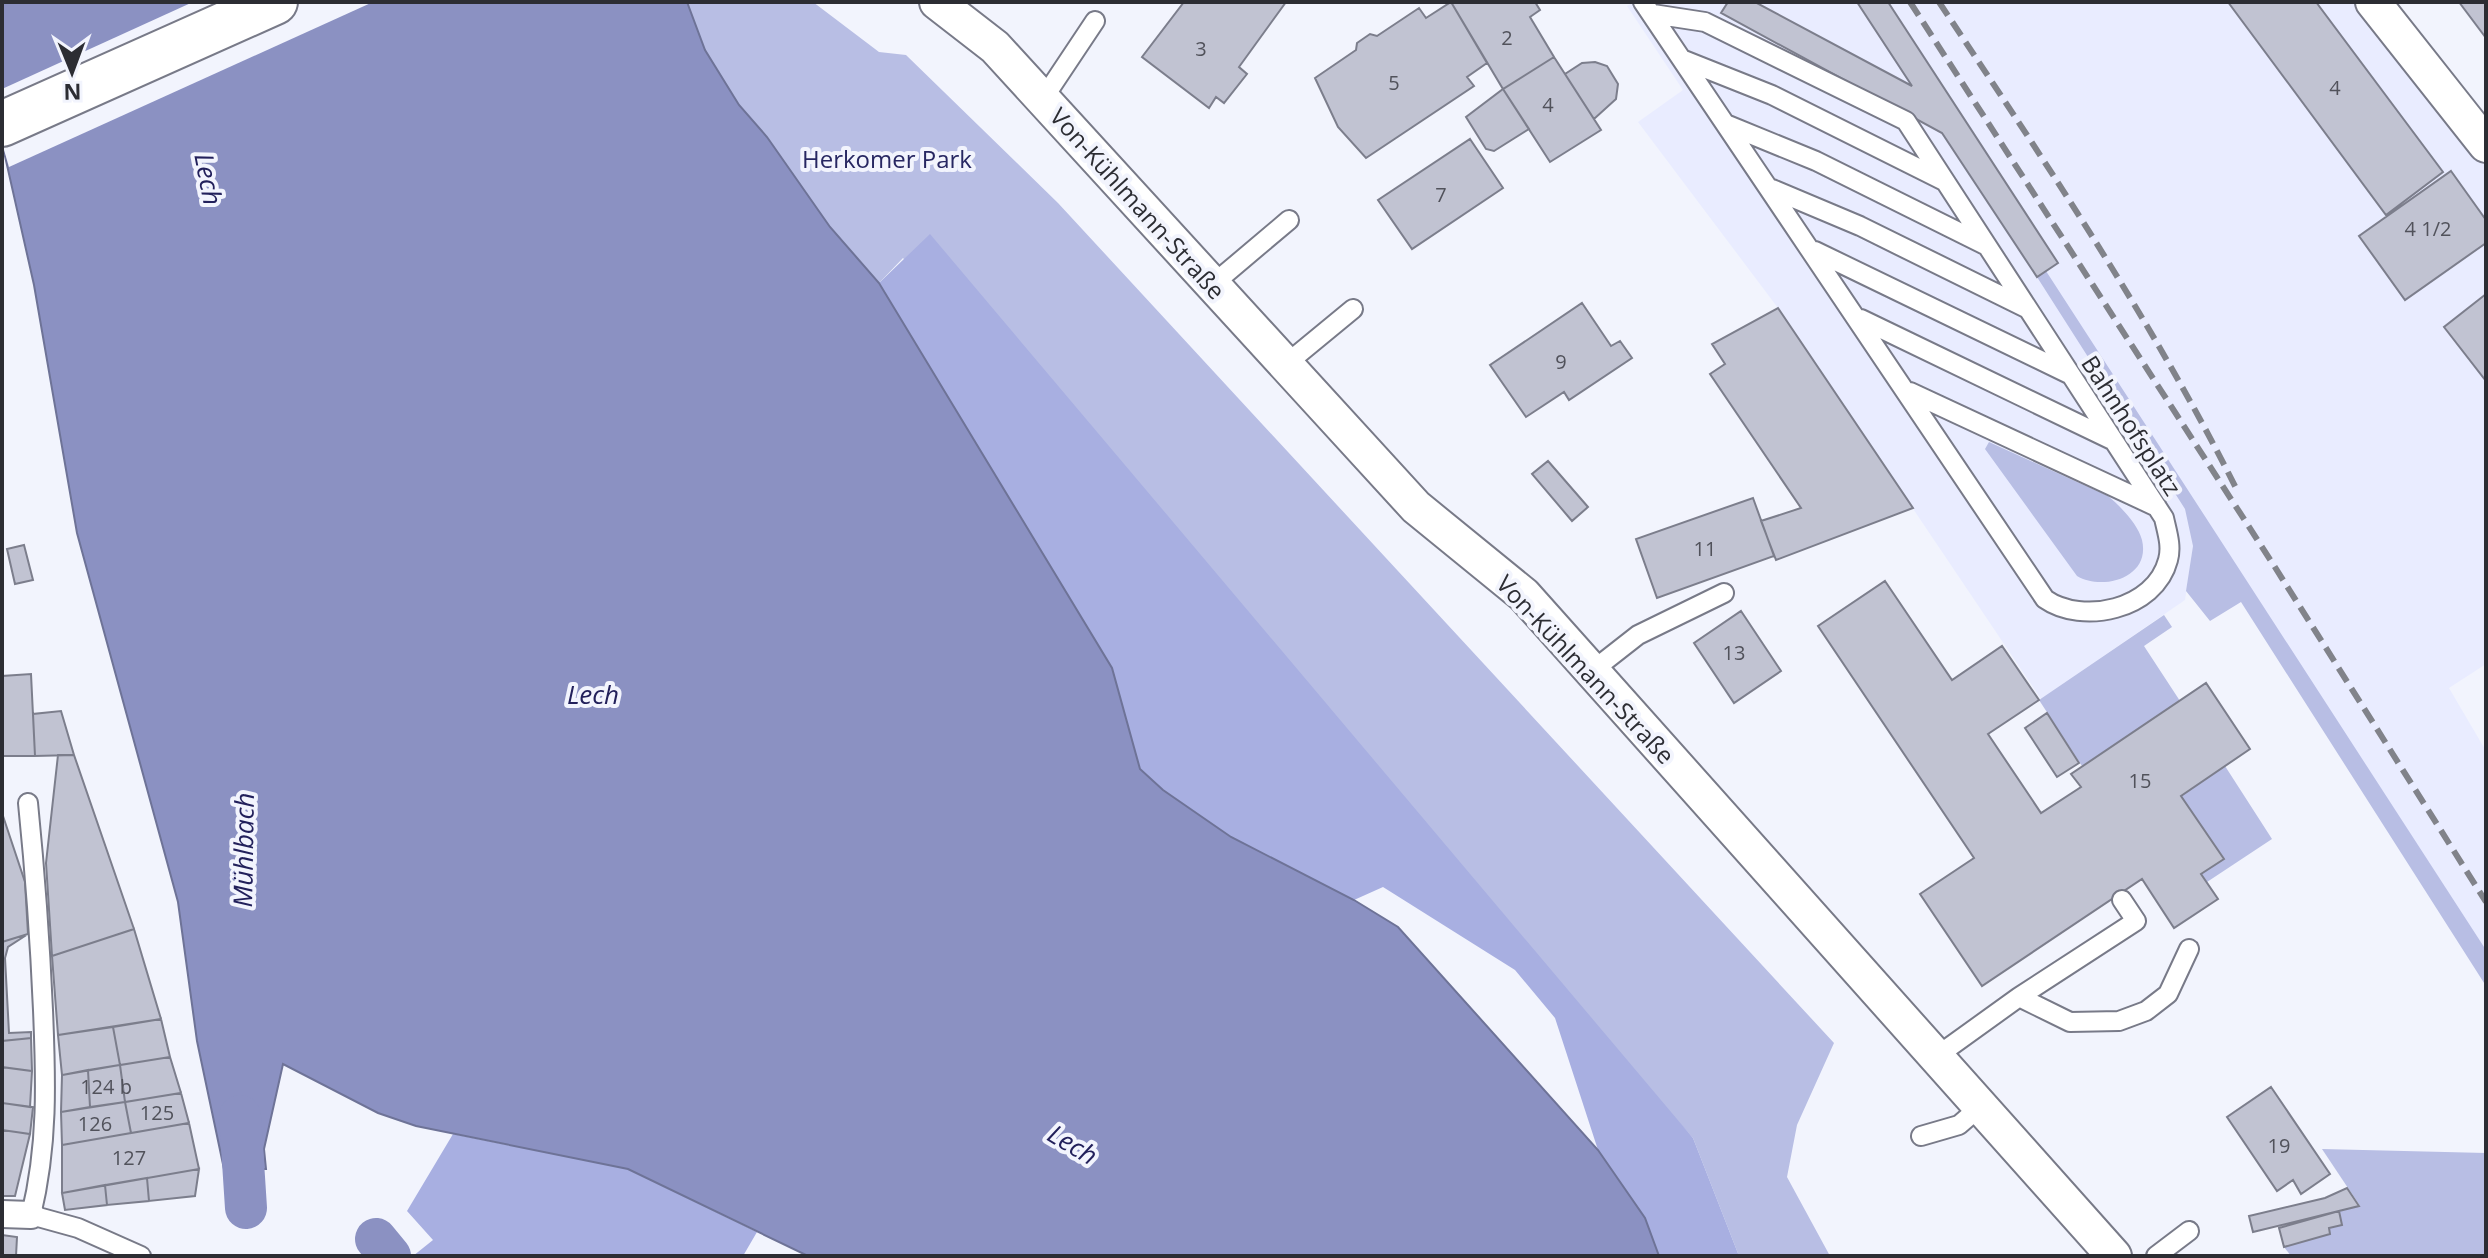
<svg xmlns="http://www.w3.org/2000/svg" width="2488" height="1258" font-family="'Open Sans',sans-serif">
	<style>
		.built { fill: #e9ecff }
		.green { fill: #b8bee4 }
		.forest { fill: #a8afe1 }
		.water { fill: #8b91c2; stroke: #6e7397; stroke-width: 2 }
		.pier { fill: #f2f4fd }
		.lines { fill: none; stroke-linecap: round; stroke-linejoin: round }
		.canal { stroke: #8b91c2; stroke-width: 42 }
		.building { fill: #c1c3d2; stroke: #7c7e8c; stroke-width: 2 }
		.service-casing { stroke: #787a88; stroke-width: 22 }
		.pedestrian-casing { stroke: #787a88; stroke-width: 30 }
		.minor-casing { stroke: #787a88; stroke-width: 38 }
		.secondary-casing { stroke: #787a88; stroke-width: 48 }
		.service { stroke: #fff; stroke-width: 18 }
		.pedestrian { stroke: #fff; stroke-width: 26 }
		.minor { stroke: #fff; stroke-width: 34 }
		.secondary { stroke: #fff; stroke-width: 44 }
		.rail { stroke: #81838a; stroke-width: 6; stroke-dasharray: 16 8; stroke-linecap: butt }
		.labels { text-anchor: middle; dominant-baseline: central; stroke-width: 8; stroke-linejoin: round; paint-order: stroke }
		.number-label { font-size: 20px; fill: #51525b }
		.park-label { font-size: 24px; fill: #272762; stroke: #f2f4fd }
		.street-label { font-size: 24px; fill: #2c2d33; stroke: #f2f4fd }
		.water-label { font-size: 26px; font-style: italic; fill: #22205b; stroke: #f2f4fd }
	</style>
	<rect width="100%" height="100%" fill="#f2f4fd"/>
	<path class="built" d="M1634,2H2355L2486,167V664L2449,688L2486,751V950L2224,548L2193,546L2185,600L2041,699L1778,308L1638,122L1683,90L1627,6Z"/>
	<path class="green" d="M687,2H813L879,52L906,55L1058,203L1834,1043L1797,1125L1787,1177L1830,1256H1739L1693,1138L903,258L879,283L830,227L767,137L739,105L705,50Z
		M2046,271L2486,950V986L2241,602L2210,621L2186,591L2193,546L2185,509L2037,277Z
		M1989,442L2108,496C2120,506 2138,524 2142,540C2151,578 2102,591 2077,576L1985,449Z
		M2164,615L2172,627L2144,646L2180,701L2082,766L2039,700Z
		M2225,766L2272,839L2207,882L2201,874L2224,858L2181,796Z
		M2322,1149L2486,1153V1256H2291L2284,1247L2330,1234L2329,1228L2342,1224L2339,1211L2360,1206Z"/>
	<path class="forest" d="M930,234L1693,1138L1739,1256H1659L1645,1218L1598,1150L1555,1018L1515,970L1383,887L1354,900L1231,837L1163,790L1140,769L1129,741L971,440L879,283Z
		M453,1134L628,1169L757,1232L743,1256H413L433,1240L407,1211Z"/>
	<path class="water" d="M2,2H687L705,50L739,105L767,137L830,227L879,283L1112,668L1140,769L1163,790L1231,837L1354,900L1398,927L1598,1150L1645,1218L1659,1256H808L628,1169L416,1126L378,1113L283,1064L264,1149L266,1169H224L197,1041L178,902L77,533L34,285L2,143Z"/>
	<path class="pier" d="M193,2H373L9,167L2,143V89Z"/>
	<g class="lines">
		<path class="canal" d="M240,1116L246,1208
			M376,1239L390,1256"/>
	</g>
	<path class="building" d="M1184,2H1286L1239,67L1247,74L1224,103L1216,97L1209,108L1142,57Z
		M1451,2H1535L1540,10L1530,17L1554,57L1503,89Z
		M1451,2L1487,63L1467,77L1474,86L1366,158L1338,127L1315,78L1356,50L1357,43L1370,34L1377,36L1419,8L1426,18Z
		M1728,2H1755L1912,86L1857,2H1888L2058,263L2037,277L1942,133L1721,13Z
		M2228,2H2316L2443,172L2386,215Z
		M2459,2H2486V38Z
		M1554,57L1601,130L1550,162L1503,89Z
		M1595,62L1607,66L1618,84L1616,99L1594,119L1565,74L1582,63Z
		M1503,89L1529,129L1494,151L1486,149L1466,117Z
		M1470,139L1503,188L1412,249L1378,200Z
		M2451,171L2486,220V243L2405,300L2359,236Z
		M2486,294V381L2444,327Z
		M1582,303L1611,346L1620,341L1632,358L1569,400L1564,392L1526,417L1490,365Z
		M1778,308L1913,508L1776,560L1761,521L1801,508L1710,374L1725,364L1712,344Z
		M1548,461L1588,507L1572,521L1532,474Z
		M1753,498L1774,556L1657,598L1636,539Z
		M24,545L33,580L15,584L7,549Z
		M1885,581L1952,680L2002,646L2039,700L1988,734L2041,813L2081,787L2071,774L2206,683L2250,749L2181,796L2224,859L2201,874L2218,899L2174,928L2142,879L1982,986L1920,894L1974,858L1818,626Z
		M1741,611L1781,671L1734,703L1694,643Z
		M31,674L35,756H2V676Z
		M61,711L74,755L35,756L33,714Z
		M2047,713L2079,763L2057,777L2025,728Z
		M58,755H74L134,929L52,956L46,863Z
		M2,813L25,882L28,934L2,942Z
		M134,929L161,1019L58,1035L52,956Z
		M28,934L8,947L5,958L9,1033L31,1032V1038L3,1041L2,942Z
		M161,1019L170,1057L120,1065L113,1027Z
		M113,1027L120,1065L62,1075L58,1035Z
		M31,1038L32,1071L2,1067V1041Z
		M170,1057L181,1093L125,1102L120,1065Z
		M120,1065L125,1102L90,1107L88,1070Z
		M2,1067L32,1071L30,1107L2,1103Z
		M88,1070L90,1107L61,1112L62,1075Z
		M2271,1087L2330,1174L2301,1194L2293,1180L2277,1191L2227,1117Z
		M181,1093L189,1123L131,1133L125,1102Z
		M125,1102L131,1133L62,1145L61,1112Z
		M2,1103L33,1107L30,1134L2,1130Z
		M189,1123L199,1169L62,1193V1145Z
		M2,1130L30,1134L15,1196H2Z
		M199,1169L195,1196L149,1201L147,1178Z
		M147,1178L149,1201L107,1205L105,1185Z
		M105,1185L107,1205L65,1210L62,1193Z
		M2347,1188L2359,1206L2253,1232L2249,1216L2325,1198Z
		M2339,1211L2342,1225L2329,1228L2330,1234L2284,1247L2279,1228Z
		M2,1235L17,1237L16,1256H2Z"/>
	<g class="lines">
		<g class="service-casing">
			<path id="service" d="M1643,2L2045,599C2082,625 2155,610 2168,560C2172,546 2167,532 2164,518L1906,121L1705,22L1653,14
				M1684,60L1772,95L1944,181
				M1043,99L1095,21
				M1728,125L1816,161L1985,245
				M1772,189L1860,226L2026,308
				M1815,251L2069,374
				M1212,285L1289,220
				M1861,319L2112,440
				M1285,365L1353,309
				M1910,392L2157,507
				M1592,671L1638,635L1724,593
				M28,803C35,872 40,941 43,1010C46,1081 48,1146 31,1215L78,1228L141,1256
				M2019,997L2136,921L2122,900
				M1937,1056L2019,997L2070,1022L2119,1021L2146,1011L2168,994L2189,949
				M1921,1136L1959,1125L1981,1106
				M2156,1256L2189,1231"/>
		</g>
		<g class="pedestrian-casing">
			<path id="pedestrian" d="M2,1214L31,1215"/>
		</g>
		<g class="minor-casing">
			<path id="minor" d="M937,2L995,47L1416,507L1524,595L2114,1256
				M2373,2L2486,145"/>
		</g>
		<g class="secondary-casing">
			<path id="secondary" d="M2,124L275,2"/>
		</g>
		<use href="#service" class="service"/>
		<use href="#pedestrian" class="pedestrian"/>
		<use href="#minor" class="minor"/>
		<use href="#secondary" class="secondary"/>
		<path class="rail" d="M1910,2L2273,564L2486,902
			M1939,2C2045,162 2152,320 2238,492"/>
	</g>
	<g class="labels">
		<g class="number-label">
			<text x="1507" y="37">2</text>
			<text x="1201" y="48">3</text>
			<text x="1394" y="82">5</text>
			<text x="2335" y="87">4</text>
			<text x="1548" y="104">4</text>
			<text x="1441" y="194">7</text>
			<text x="2428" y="228">4 1/2</text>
			<text x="1561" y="361">9</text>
			<text x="1705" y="548">11</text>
			<text x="1734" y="652">13</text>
			<text x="2140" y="780">15</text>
			<text x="106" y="1086">124 b</text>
			<text x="157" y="1112">125</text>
			<text x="95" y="1123">126</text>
			<text x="2279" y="1145">19</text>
			<text x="129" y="1157">127</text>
		</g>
		<g class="park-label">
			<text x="887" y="158">Herkomer Park</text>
		</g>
		<g class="street-label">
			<text transform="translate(1138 203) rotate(48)">Von-Kühlmann-Straße</text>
			<text transform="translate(2132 425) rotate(57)">Bahnhofsplatz</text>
			<text transform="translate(1586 669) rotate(47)">Von-Kühlmann-Straße</text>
		</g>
		<g class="water-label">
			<text transform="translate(209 179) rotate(79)">Lech</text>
			<text x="593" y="694">Lech</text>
			<text transform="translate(243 850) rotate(-89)">Mühlbach</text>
			<text transform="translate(1073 1144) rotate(31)">Lech</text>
		</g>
	</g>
	<rect width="2488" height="1258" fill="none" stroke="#2c2d33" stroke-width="8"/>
	<g transform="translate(72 72) rotate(179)" stroke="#f2f4fd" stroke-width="6" paint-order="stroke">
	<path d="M0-6L14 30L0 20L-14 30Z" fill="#2c2d33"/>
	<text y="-12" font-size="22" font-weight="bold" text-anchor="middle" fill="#2c2d33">N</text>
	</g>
</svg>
